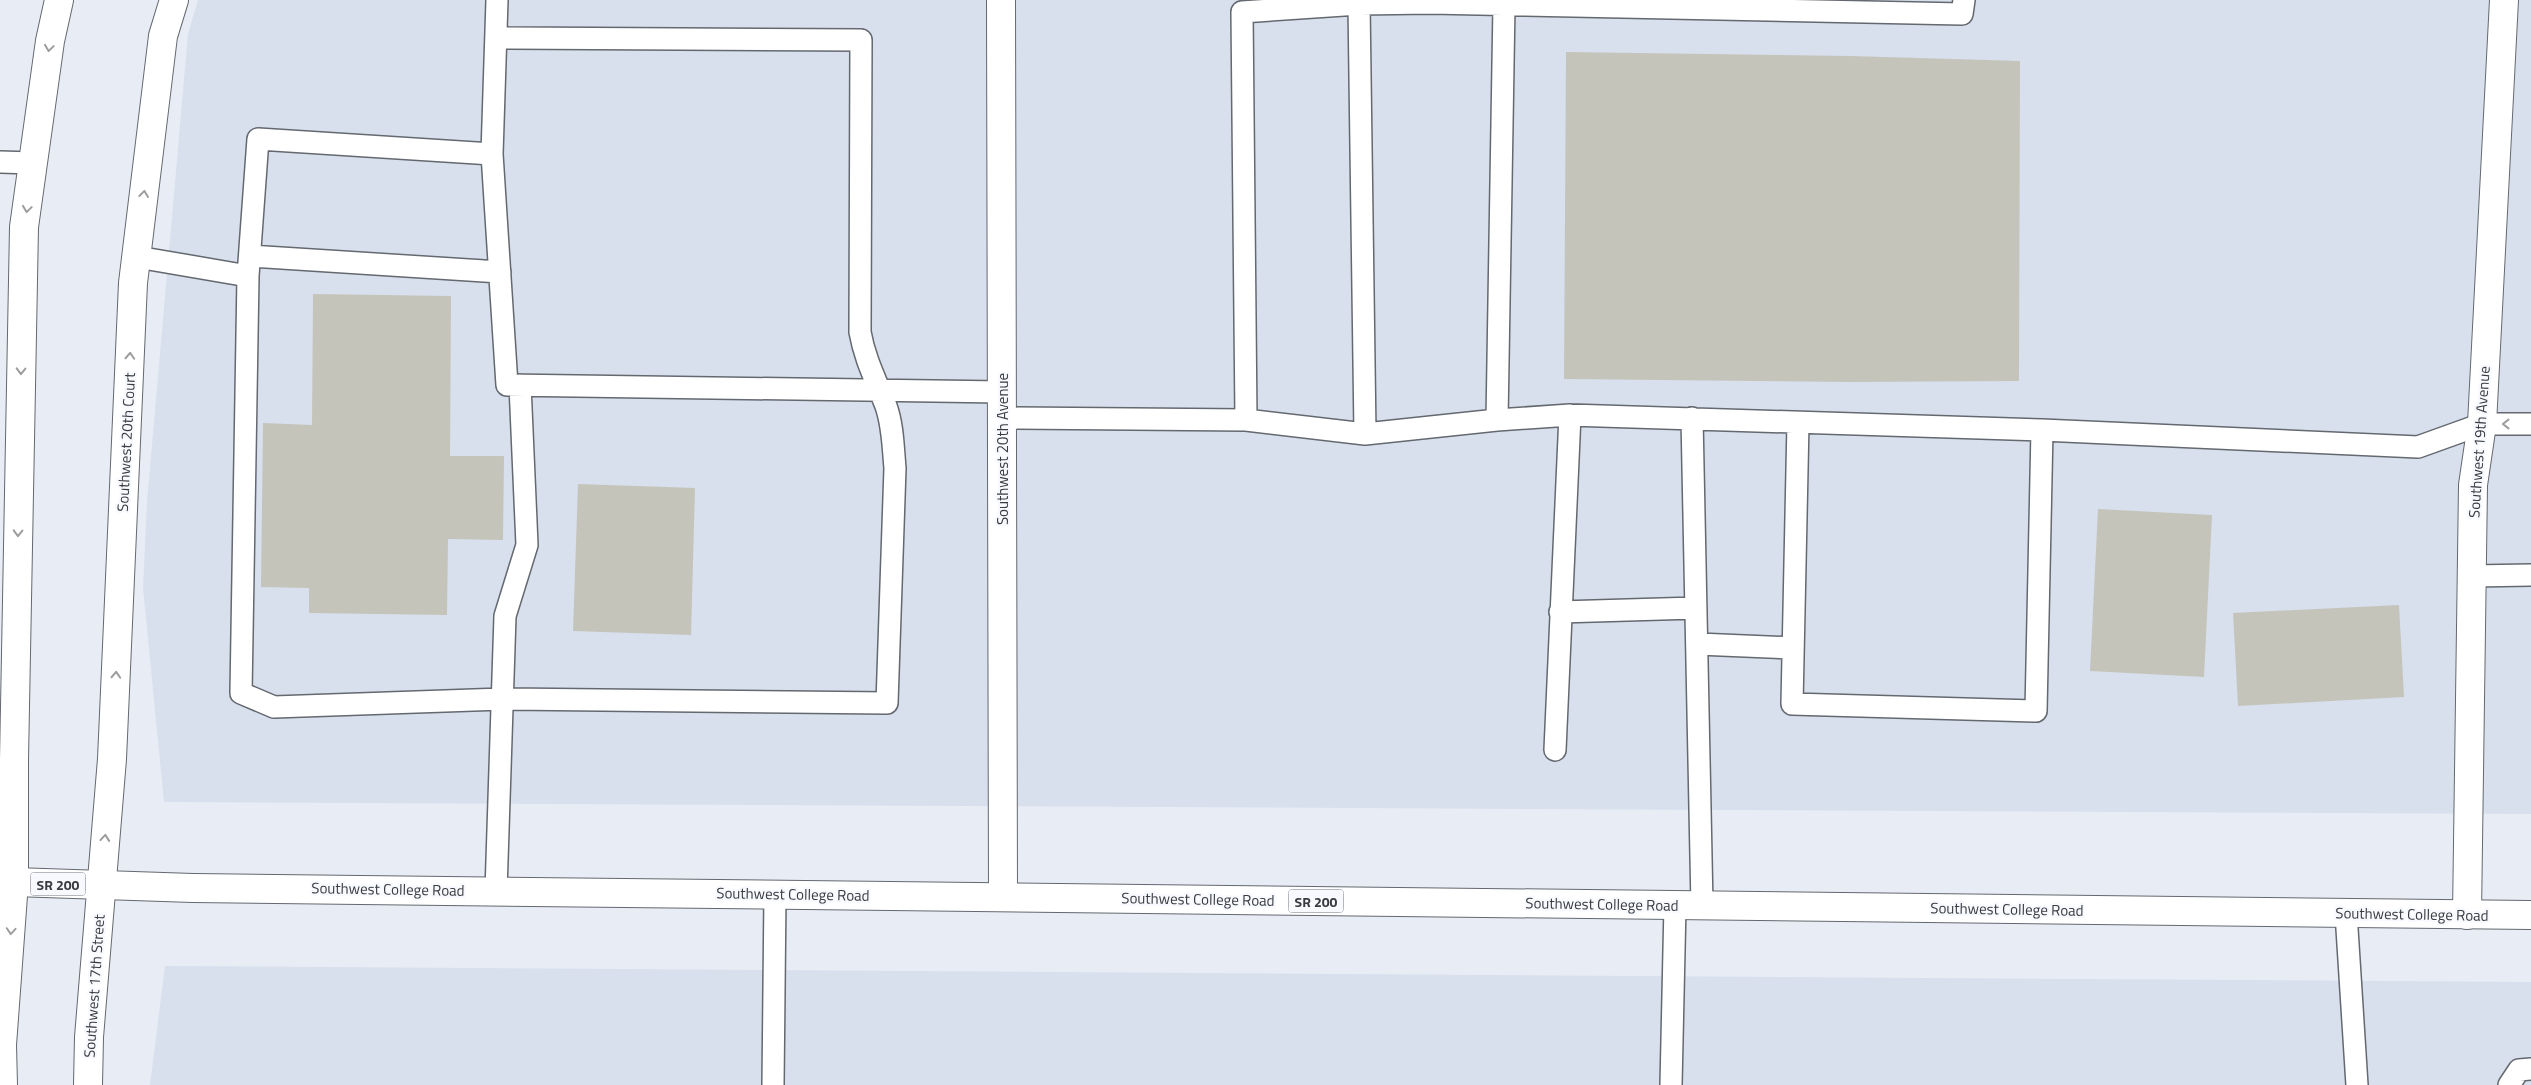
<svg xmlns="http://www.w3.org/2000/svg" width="2531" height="1085" font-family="'Titillium Web',sans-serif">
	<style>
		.built { fill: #d8e0ee }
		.building { fill: #c5c4bb }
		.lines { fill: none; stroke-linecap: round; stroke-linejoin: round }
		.service-casing { stroke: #64686f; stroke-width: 24 }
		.minor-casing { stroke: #64686f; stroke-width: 30 }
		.secondary-casing { stroke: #64686f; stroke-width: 30 }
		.primary-casing { stroke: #64686f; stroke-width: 30 }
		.service { stroke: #fff; stroke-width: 21 }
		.minor { stroke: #fff; stroke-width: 28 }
		.secondary { stroke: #fff; stroke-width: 28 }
		.primary { stroke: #fff; stroke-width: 28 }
		.oneway { stroke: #9c9d9e }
		.labels { text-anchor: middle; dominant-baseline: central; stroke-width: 4.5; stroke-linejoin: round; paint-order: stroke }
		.shield { fill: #f7f9ff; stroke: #727478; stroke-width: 1 }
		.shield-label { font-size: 14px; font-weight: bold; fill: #393b3e }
		.street-label { font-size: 15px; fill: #393b3e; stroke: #f7f9ff }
	</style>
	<rect width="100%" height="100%" fill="#e8ecf5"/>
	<path class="built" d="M198,0H2531V814L164,802L143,588L147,502L188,34Z
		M165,966L2531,982V1085H150Z"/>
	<path class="building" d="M1566,52L1851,56L2020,61L2019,381L1849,382L1564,379Z
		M313,294L451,296L450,456H504L503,540L448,539L447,615L309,613V588L261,587L263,423L312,425Z
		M578,484L695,488L691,635L573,631Z
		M2098,509L2212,515L2204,677L2090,671Z
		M2399,605L2404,697L2238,706L2233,613Z"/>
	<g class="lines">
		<g class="service-casing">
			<path id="service" d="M1431,0V3L1962,14L1964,0
				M1431,3L1359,4L1365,434L1497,420L1504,5
				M1359,4L1242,12L1246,420L1365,434
				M492,154L507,385L1002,392
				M0,162L33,163
				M250,256L500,272
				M137,257L248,276L258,139L492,154L497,0
				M248,276L241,693L274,707L502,699L887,703L895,468C893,447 893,426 886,406C876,380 865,360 860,332L861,40L496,38
				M1002,418L1246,420
				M1692,418L1702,906
				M1497,420L1570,415L2042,430L2036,711L1792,704L1798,423
				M2042,430L2418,447L2482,424H2531
				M2472,576L2531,575
				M1560,612L1695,608
				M1698,644L1793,648
				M1555,750L1570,415
				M496,891L505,616L527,545L520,385
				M2346,913L2357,1085
				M773,1085L775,894
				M1671,1085L1675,905
				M2509,1085L2519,1070L2531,1069"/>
		</g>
		<g class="minor-casing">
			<path id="minor" d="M1001,0L1003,897
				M2467,915L2473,485L2482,424L2504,0"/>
		</g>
		<g class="secondary-casing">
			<path id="secondary" d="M3,1085L2,1045L14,882V760L24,227L50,41L59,0
				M88,1085L89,1037L112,759L133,283L163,36L174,0"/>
		</g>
		<g class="primary-casing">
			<path id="primary" d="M0,878L14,882L193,888L2531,915"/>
		</g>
		<use href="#service" class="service"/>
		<use href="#minor" class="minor"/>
		<use href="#secondary" class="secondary"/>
		<use href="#primary" class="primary"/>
	</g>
	<defs><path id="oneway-chevron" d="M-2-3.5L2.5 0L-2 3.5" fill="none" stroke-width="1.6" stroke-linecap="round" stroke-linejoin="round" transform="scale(1.25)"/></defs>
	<g class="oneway">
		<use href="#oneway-chevron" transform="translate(49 48) rotate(98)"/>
		<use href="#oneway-chevron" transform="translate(144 194) rotate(-83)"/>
		<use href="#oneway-chevron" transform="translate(27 209) rotate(98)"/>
		<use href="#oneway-chevron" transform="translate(130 356) rotate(-87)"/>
		<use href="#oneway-chevron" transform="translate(21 371) rotate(91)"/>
		<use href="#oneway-chevron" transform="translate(2506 424) rotate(180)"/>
		<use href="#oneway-chevron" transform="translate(18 533) rotate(91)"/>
		<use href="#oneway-chevron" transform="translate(116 675) rotate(-87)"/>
		<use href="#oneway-chevron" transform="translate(105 838) rotate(-85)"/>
		<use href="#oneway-chevron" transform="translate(11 931) rotate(94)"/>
	</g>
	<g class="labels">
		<g class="shield">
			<rect x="30.5" y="872.5" width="55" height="23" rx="4"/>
			<rect x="1288.5" y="889.5" width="55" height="23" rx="4"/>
		</g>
		<g class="shield-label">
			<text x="58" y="884">SR 200</text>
			<text x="1316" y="901">SR 200</text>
		</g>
		<g class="street-label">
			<text transform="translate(126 442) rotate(-87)">Southwest 20th Court</text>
			<text transform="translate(2479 442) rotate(-86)">Southwest 19th Avenue</text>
			<text transform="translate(1002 449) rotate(-90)">Southwest 20th Avenue</text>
			<text transform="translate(388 889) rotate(1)">Southwest College Road</text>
			<text transform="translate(793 894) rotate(1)">Southwest College Road</text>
			<text transform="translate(1198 899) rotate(1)">Southwest College Road</text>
			<text transform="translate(1602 904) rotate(1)">Southwest College Road</text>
			<text transform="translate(2007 909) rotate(1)">Southwest College Road</text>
			<text transform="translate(2412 914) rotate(1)">Southwest College Road</text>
			<text transform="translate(94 986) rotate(-86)">Southwest 17th Street</text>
		</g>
	</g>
</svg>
